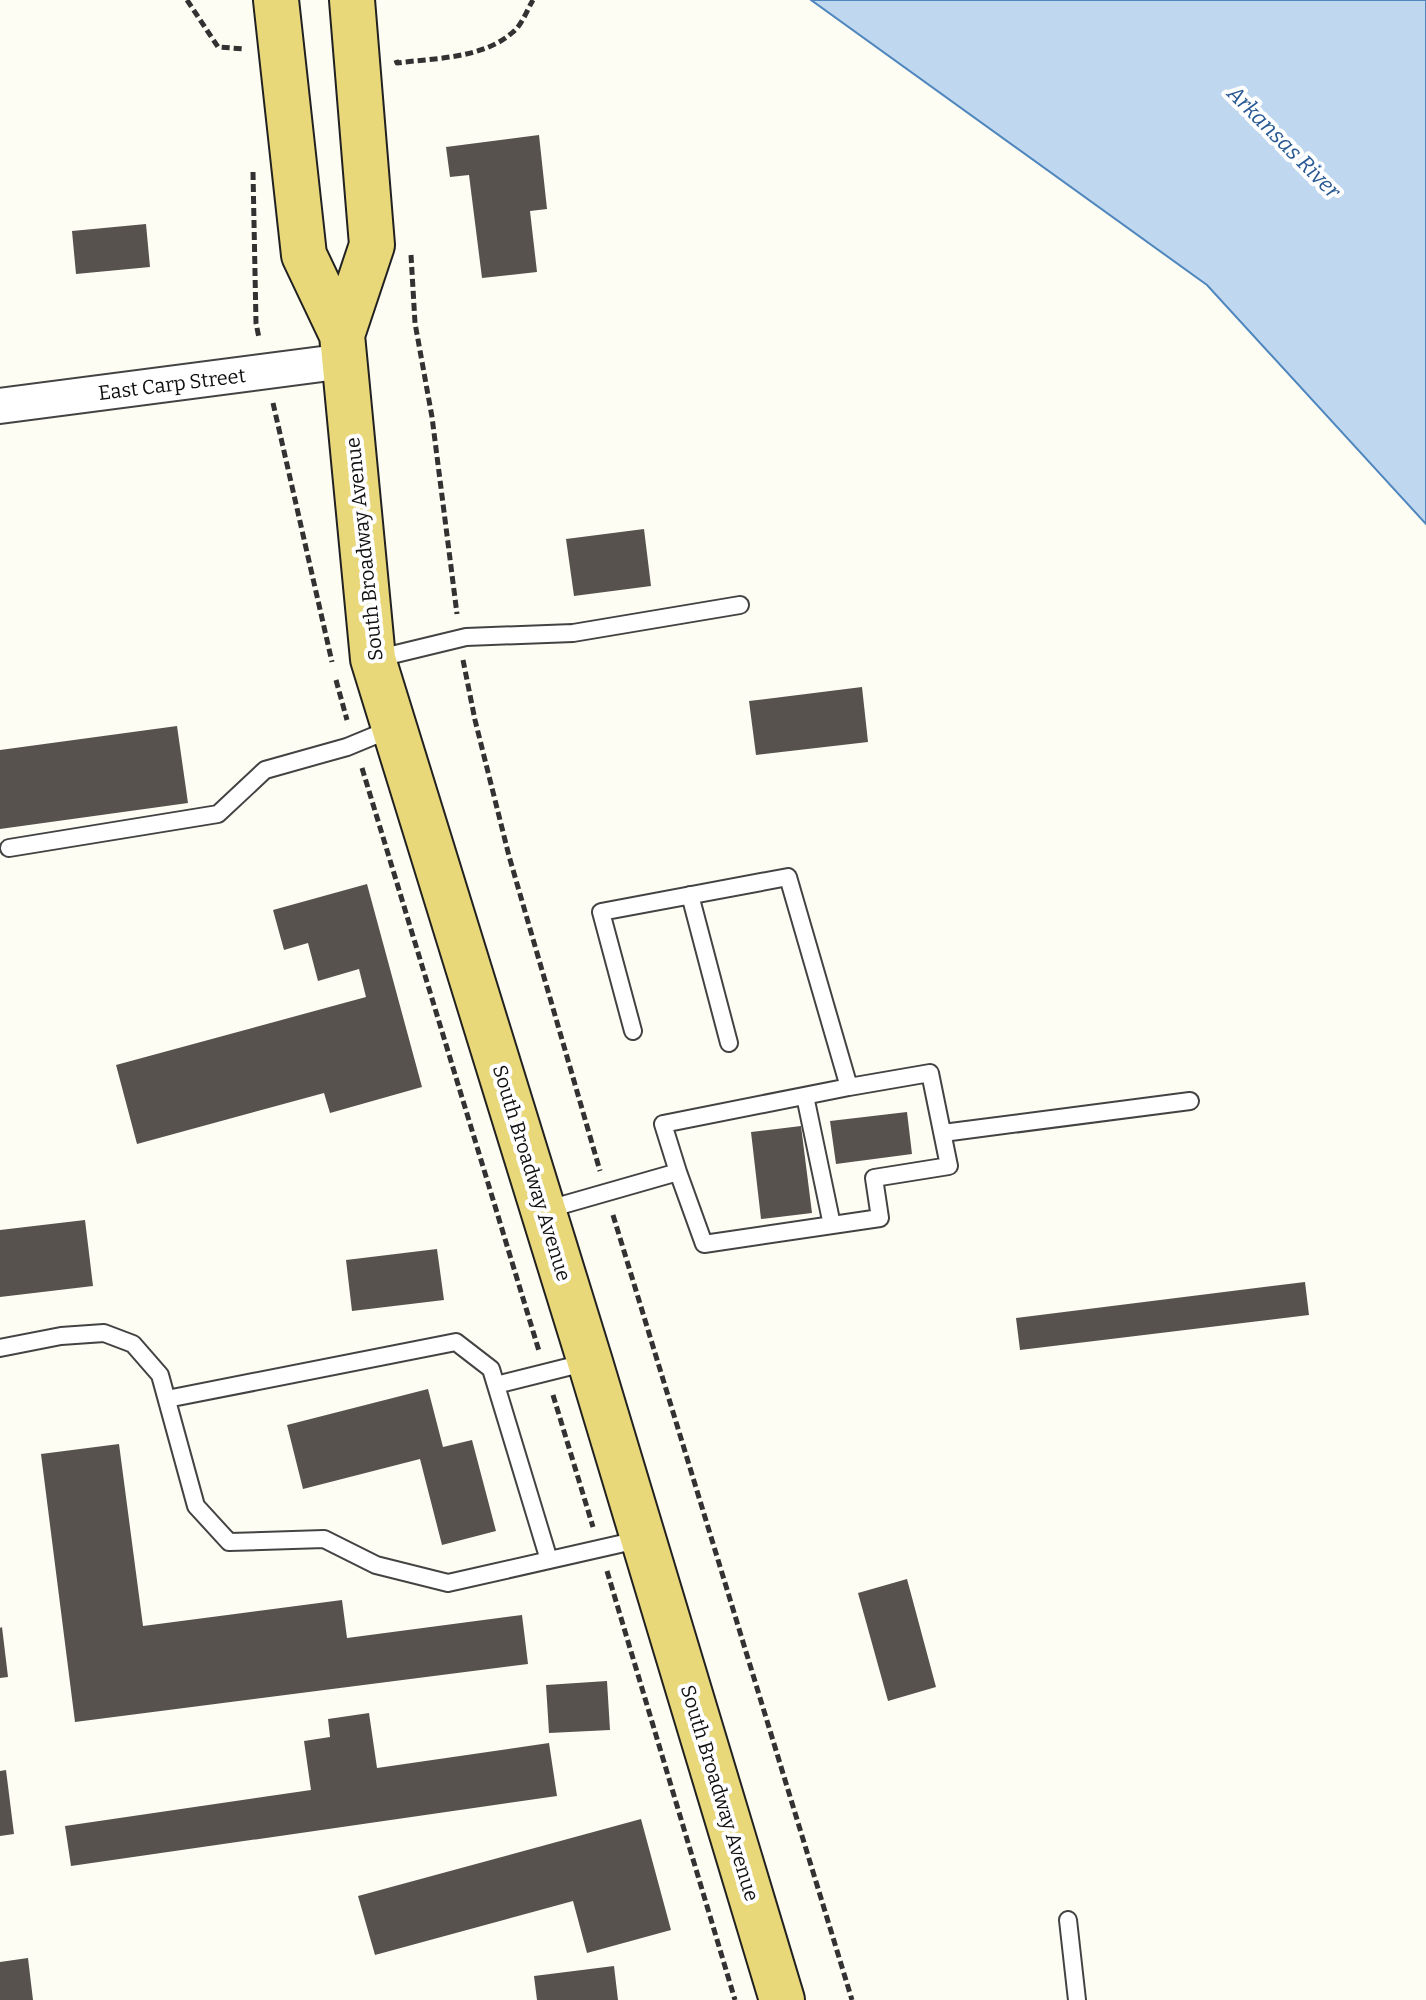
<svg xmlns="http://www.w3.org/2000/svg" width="1426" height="2000" font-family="Bitter,serif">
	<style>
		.water { fill: #bfd8ef; stroke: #4f86bd; stroke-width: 2 }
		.building { fill: #57524e }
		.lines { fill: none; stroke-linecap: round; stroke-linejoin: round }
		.lane-casing { stroke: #434343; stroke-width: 20 }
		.street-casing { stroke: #434343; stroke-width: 38 }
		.primary-casing { stroke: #212121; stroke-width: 48 }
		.path { stroke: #323232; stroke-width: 5; stroke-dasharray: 8 4; stroke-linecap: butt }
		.lane { stroke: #fff; stroke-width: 16 }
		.street { stroke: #fff; stroke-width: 34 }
		.primary { stroke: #e8d87a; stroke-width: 44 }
		.labels { text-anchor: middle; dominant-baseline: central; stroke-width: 8; stroke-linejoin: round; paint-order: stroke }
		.street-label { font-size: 20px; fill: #101010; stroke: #fff }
		.water-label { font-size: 22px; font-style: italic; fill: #285993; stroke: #fff }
	</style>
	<rect width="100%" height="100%" fill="#fefdf4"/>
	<path class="water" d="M811,0H1426V524L1207,285Z"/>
	<path class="building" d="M539,135L547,209L530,211L537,272L482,278L469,175L450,177L446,147Z
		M146,224L150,267L76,274L72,231Z
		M644,529L651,586L574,596L566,539Z
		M862,687L868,742L756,755L749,701Z
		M177,726L188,803L0,829V750Z
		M367,884L422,1087L330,1113L324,1093L137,1144L116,1065L366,997L359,969L318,981L308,943L284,950L273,910Z
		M907,1112L912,1154L836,1164L830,1121Z
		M801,1126L812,1213L761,1219L751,1132Z
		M85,1220L93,1286L0,1297V1230Z
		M437,1249L444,1300L352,1311L346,1260Z
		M1305,1282L1309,1315L1020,1350L1016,1318Z
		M428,1389L443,1447L472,1440L496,1531L442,1545L420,1459L303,1489L287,1425Z
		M119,1444L143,1626L342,1600L347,1638L522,1615L528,1664L75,1722L41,1454Z
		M907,1579L936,1687L888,1701L858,1593Z
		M2,1627L8,1677L0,1678V1628Z
		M607,1681L610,1730L549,1733L546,1685Z
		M369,1713L377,1768L549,1743L557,1796L71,1866L65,1826L311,1790L304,1741L330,1737L328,1719Z
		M6,1770L14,1834L0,1836V1771Z
		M641,1819L671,1930L587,1953L573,1901L375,1955L358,1896Z
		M28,1958L33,2000H0V1962Z
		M614,1966L618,2000H537L534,1976Z"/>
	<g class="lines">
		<g class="lane-casing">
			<path id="lane" d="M375,659L466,637L573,633L740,605
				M9,848L218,814L265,770L347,747L393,728
				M690,895L729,1043
				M805,1096L832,1225
				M943,1133L1190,1101
				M678,1172L704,1244L880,1218L874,1178L949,1166L930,1073L849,1087
				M545,1210L678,1172L663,1124L849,1087L788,877L601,912L633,1031
				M0,1348L61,1336L104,1333L133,1344L160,1375L196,1506L229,1542L324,1539L376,1565L448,1583L642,1539
				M496,1385L588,1362
				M167,1399L456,1342L491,1369L549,1560
				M1068,1920L1077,2000"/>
		</g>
		<g class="street-casing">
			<path id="street" d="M0,406L345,361"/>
		</g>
		<g class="primary-casing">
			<path id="primary" d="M276,0L304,255L342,335L373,659L590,1362L782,2000
				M342,335L372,245L352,0"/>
		</g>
		<path class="path" d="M187,0L218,47L245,49
			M396,60L397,63C434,58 483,59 513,32C522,25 527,10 533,0
			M253,172L256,323L259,338
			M411,255L415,323L432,417L457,614
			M273,403L332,662
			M463,660L475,720L509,856L600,1171
			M336,680L347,720
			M362,768L539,1351
			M613,1215L852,2000
			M553,1395L593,1527
			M607,1571L735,2000"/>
		<use href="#lane" class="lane"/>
		<use href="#street" class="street"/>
		<use href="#primary" class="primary"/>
	</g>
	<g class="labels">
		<g class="street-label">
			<text transform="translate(172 384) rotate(-7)">East Carp Street</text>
			<text transform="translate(364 549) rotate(-96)">South Broadway Avenue</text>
			<text transform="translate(532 1173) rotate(73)">South Broadway Avenue</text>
			<text transform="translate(720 1793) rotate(73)">South Broadway Avenue</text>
		</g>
		<g class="water-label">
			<text transform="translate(1284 142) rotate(45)">Arkansas River</text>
		</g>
	</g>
</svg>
